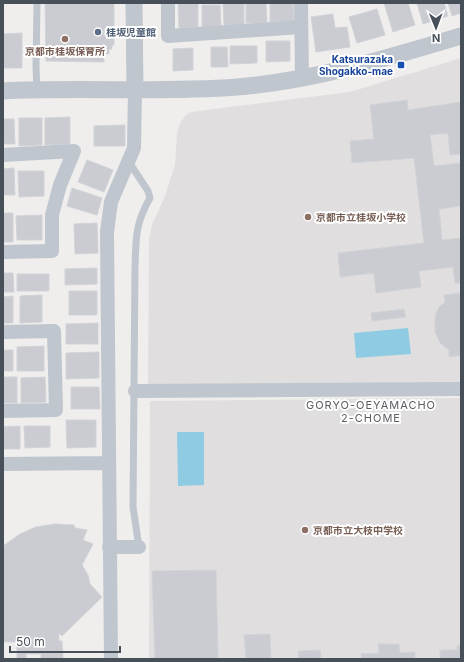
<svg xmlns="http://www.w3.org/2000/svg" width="464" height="662" font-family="Inter,'Noto Sans JP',sans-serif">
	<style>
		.education { fill: #e0dede }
		.water { fill: #8fcce4 }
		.building { fill: #caccd1; stroke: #d1d3d8 }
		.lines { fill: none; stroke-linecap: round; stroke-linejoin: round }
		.service { stroke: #bfc6ce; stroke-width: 7 }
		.minor { stroke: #bfc6ce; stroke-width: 14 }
		.tertiary { stroke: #bfc6ce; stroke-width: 17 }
		.service-dot { fill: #5c6f8a; stroke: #fff; stroke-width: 1.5 }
		.education-dot { fill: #8d6e63; stroke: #fff; stroke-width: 1.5 }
		.transit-dot { fill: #1a4fb4; stroke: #fff; stroke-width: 1.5 }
		.labels { text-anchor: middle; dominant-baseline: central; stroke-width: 4; stroke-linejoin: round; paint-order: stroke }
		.service-label { font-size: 10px; font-weight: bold; fill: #4e5e75; stroke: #fff; text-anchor: start }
		.education-label { font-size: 10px; font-weight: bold; fill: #785e54; stroke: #fff; text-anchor: start }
		.transit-label { font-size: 10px; font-weight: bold; fill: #164399; stroke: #fff; text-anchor: end }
		.neighbourhood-label { font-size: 11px; letter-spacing: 1px; fill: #5a5d61; stroke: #fff }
	</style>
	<rect width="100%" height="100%" fill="#f0eded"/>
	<path class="education" d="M461,58V383L148,386L149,239L152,225L165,196L175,165L177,134L180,123L186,115L191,112L350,92Z
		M461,398V659H149L150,401Z"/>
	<path class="water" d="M408,328L411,354L356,358L354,333Z
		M177,432H204V485L178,486Z"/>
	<path class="building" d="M45,3H114V45H112V49H109V54H103L104,62L46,61Z
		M178,3H198V27L179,28Z
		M223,3H244V25H224Z
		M246,3H266L267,23H246Z
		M270,3H293L294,21L270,22Z
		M384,3H408L415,25L393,32Z
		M417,3H444L448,16L423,24Z
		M448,3H461V13L452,16Z
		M202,5H220L221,27H202Z
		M377,9L385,35L357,43L349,17Z
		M333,14L335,28L347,27L350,47L316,52L311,17Z
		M22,33V68H3V34Z
		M266,41H290V61L266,62Z
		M230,46H257V63L230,64Z
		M211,47H227L228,67H211Z
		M193,48V70L173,71V49Z
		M407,100L408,110L461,102V154L450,155L448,133L430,135L434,166L461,163V206L439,209L442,240L461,238V283H455L453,267L419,271L421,287L376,293L374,273L340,277L338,253L424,243L414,158L352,163L350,141L374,139L370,105Z
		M70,117V144L45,145V118Z
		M19,118H42V145L19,146Z
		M3,119H14L15,144H3Z
		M125,125V146H94V126Z
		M87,160L113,170L104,192L78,182Z
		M14,168L15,195H3V169Z
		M18,171H44V196L19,197Z
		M72,188L102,198L97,215L67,206Z
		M3,213H13V242H3Z
		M42,215V240H17L16,216Z
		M97,223L98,253L75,254L74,224Z
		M97,268V284L65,285V269Z
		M3,273H13L14,292H3Z
		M17,274H49V291H17Z
		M69,291H97V315H69Z
		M461,293V355L449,357V350L440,343L435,332V317L439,307L445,302L444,295Z
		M42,295V322L20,323V296Z
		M13,296V323H3V297Z
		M404,309L406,317L372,321L371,313Z
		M98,323V344H66V324Z
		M44,346V371H17V347Z
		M3,350H13V371H3Z
		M99,352V378L66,379V353Z
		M3,377H17V403H3Z
		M45,377L46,402L21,403V378Z
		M71,387H99L100,409H71Z
		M66,420H96V447L67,448Z
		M20,426V449H3V427Z
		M24,426H50V447L25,448Z
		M55,524L74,525L75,528L87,530L83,540L93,544L82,565L88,575L90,584L102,597L62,636L59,633V641H62L63,659H41V654H26V659H17V642H3V546L20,534L36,527Z
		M216,570L218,659H155L152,571Z
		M270,634L271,659H246L244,635Z
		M378,644H399L400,653L415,652V659H362L361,654L379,653Z
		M461,645V659H440V650H457V646Z
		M320,650L321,659H299L298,651Z"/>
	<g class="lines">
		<path class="service" d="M37,90L36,67L37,3
			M129,162L148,191L150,198C135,224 136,238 135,268L133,507L139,547"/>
		<path class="minor" d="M168,3V36L301,27
			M301,3L302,78
			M3,155L74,151L60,185L52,215V251L3,252
			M3,332L54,331L56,410L3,411
			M135,391L461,389
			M3,464L108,463
			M109,547H139
			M111,659L107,232L111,202L134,148L135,90"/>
		<path class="tertiary" d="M134,3L135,90
			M3,91C81,87 159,93 237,87C313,81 388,58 461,36"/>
	</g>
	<circle class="service-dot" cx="98" cy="32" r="4"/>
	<g class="education-dot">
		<circle cx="65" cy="39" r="4"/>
		<circle cx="308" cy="217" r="4"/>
		<circle cx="305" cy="530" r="4"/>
	</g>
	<rect class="transit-dot" x="397" y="61" width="8" height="8" rx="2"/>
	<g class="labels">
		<g class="service-label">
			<text x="106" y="32">桂坂児童館</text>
		</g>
		<g class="education-label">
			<text x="65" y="51" text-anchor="middle">京都市桂坂保育所</text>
			<text x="316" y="217">京都市立桂坂小学校</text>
			<text x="313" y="530">京都市立大枝中学校</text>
		</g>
		<g class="transit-label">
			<text x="393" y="59">Katsurazaka<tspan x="393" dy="12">Shogakko-mae</tspan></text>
		</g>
		<g class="neighbourhood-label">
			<text x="371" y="405">GORYO-OEYAMACHO<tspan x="371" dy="13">2-CHOME</tspan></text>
		</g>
	</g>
	<rect width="464" height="662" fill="none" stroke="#474f59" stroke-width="8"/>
	<g transform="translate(436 28) rotate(179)" stroke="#ffffff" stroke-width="3" paint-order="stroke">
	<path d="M0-3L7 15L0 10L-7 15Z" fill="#474f59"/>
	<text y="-6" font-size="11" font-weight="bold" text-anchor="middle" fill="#474f59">N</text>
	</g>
	<path d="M10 646v6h110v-6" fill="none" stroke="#474f59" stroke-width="2"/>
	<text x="16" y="646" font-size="12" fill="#474f59" stroke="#ffffff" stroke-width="3" paint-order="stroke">50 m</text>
</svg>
